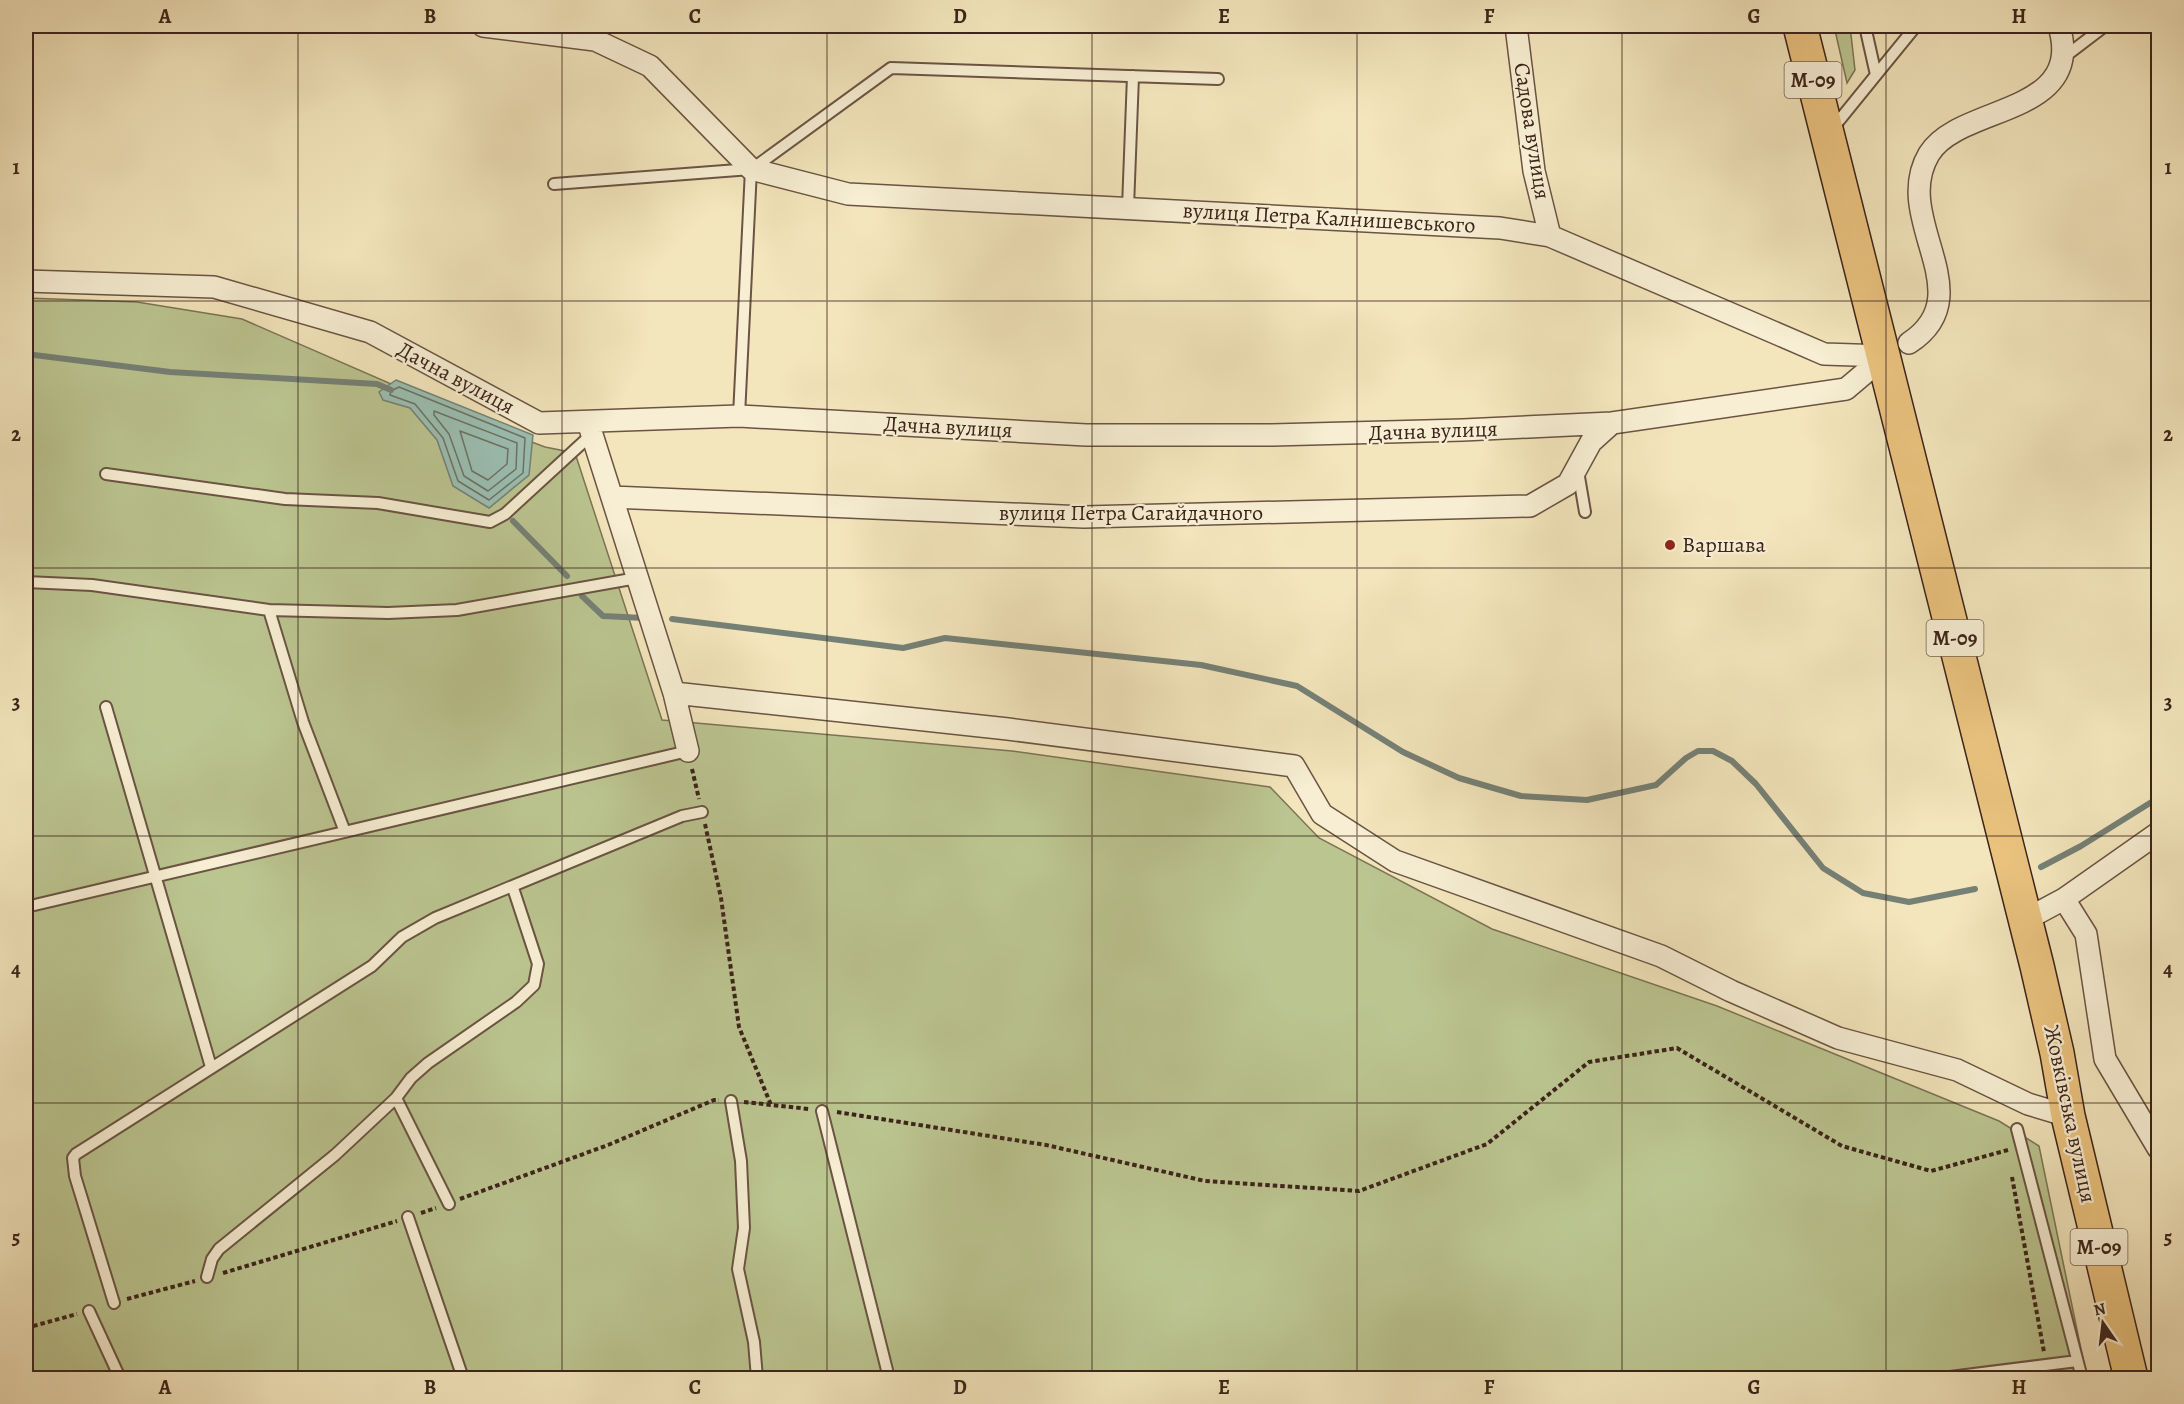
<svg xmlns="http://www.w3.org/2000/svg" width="2184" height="1404" font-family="Alegreya,serif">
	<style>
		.green { fill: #bbc590; stroke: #7c7456; stroke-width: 1.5 }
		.water { fill: #9bbfb2; stroke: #758176; stroke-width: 1.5 }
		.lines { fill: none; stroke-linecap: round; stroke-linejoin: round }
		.shore { stroke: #6c7266; stroke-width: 1.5 }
		.stream { stroke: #758176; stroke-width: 6 }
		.lane-casing { stroke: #6a5443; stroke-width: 14 }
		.street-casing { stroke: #6a5443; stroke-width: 24 }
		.highway-casing { stroke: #3c241b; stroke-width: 36 }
		.path { stroke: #3c241b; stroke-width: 4; stroke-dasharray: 4.5 3; stroke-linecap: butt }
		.lane { stroke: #f7eed3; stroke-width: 10 }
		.street { stroke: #f7eed3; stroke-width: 21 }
		.highway { stroke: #eac27e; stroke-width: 33 }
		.grid { fill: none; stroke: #3c241b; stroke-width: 1.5; stroke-opacity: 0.55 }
		.poi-dot { fill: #8f2418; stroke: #f7eed3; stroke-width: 2 }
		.labels { text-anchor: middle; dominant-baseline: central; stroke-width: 4.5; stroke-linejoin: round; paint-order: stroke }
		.shield { fill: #f7eed3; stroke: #746152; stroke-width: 1.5 }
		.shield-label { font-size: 21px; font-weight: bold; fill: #3c241b }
		.street-label { font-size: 22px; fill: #3c241b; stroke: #f7eed3 }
		.poi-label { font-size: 22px; fill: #3c241b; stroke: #f7eed3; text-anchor: start }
		.neatline { fill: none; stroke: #3c241b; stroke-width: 2 }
		.grid-label { font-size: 20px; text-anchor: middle; font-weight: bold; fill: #3c241b }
	</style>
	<rect width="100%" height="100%" fill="#f3e5bc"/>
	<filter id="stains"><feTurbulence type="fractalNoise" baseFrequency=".00333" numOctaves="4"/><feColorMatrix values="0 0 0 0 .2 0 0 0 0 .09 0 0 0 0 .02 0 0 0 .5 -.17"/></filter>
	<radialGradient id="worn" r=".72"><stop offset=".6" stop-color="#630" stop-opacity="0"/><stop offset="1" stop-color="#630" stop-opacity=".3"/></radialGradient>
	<path class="green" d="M1834,26H1850L1855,70L1847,83Z
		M26,298L137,302L242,319L476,421L545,447L575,453L662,720L1012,751L1270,787L1319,838L1492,929L1717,1006L1999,1121L2039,1146L2087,1378H26Z"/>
	<path class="water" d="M396,380L533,435L529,475L489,508L453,486L437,440L410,408L383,400L379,392Z"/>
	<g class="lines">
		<path class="shore" d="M399,387L525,438L523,473L489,500L458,481L443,438L415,404L390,395L391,391Z
			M434,411L517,443L516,469L488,491L464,476L449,434L434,415Z
			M460,431L508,449L507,464L488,480L472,471Z"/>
		<path class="stream" d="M26,354L170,372L377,384L391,390
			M513,521L567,576
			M582,596L603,616L644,618
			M672,619L903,648L945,638L1201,665L1297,686L1403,752L1459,778L1521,796L1587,800L1656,785L1686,758L1698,751H1713L1732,761L1756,784L1823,868L1863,893L1909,902L1975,889
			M2041,867L2081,846L2158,798"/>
		<g class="lane-casing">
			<path id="lane" d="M2063,58L2105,26
				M1876,75L1916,26
				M1833,128L1876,75L1865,26
				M752,169L891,68L1218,79
				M554,184L751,169
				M1128,207L1133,76
				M739,416L751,169
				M1578,471L1585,512
				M106,474L285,499L378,503L490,522L505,514L592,434
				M26,582L92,585L269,610L388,613L457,610L637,578
				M269,610L303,722L345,832
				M106,707L211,1067
				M26,907L688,751
				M396,1098L449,1204
				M731,1101L741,1161L744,1228L738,1269L754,1342L757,1378
				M822,1111L889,1378
				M2017,1129L2082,1378
				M408,1217L463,1378
				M207,1277L212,1259L219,1249L335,1155L396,1098L411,1078L428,1063L516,1002L534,985L538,964L513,888
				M114,1303L75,1176L73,1158L76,1154L372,966L402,937L435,918L682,816L702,812
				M89,1311L120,1378
				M1942,1378L2077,1361"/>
		</g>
		<g class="street-casing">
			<path id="street" d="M483,26L595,40L650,66L751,169L848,194L1500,228L1550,236L1824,354L1885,356
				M1516,26L1534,171L1550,236
				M26,281L214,287L370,332L539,423L739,416L1086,435H1272L1463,430L1612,423L1846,389L1885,356
				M1909,343C1984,294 1890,219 1929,154C1959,104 2086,117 2059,26
				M588,422L674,693L688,751
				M612,497L1084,517L1530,506L1568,484L1591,442L1612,423
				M674,693L1008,729L1294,766L1322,814L1395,861L1661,956L1731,991L1838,1038L1957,1070L2028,1104L2068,1116
				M2064,899L2086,934L2105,1059L2158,1148
				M2025,920L2064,899L2158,833"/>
		</g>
		<g class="highway-casing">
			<path id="highway" d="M1800,26L2037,966L2057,1053L2068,1116L2131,1378"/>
		</g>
		<path class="path" d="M692,769L699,799
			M705,824L721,898L739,1027L771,1105
			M744,1102L809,1109
			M837,1112L1046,1145L1205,1181L1359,1191L1487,1144L1589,1062L1677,1048L1842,1146L1931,1171L2008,1150
			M2012,1177L2044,1352
			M460,1199L608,1145L714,1100H719
			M421,1213L436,1208
			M223,1273L397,1221
			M127,1299L195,1281
			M26,1328L77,1314"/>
		<use href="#lane" class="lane"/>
		<use href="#street" class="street"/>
		<use href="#highway" class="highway"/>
	</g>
	<path class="grid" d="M298,26V1378M562,26V1378M827,26V1378M1092,26V1378M1357,26V1378M1622,26V1378M1886,26V1378M26,301H2158M26,568H2158M26,836H2158M26,1103H2158"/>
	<circle class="poi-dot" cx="1670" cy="545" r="6"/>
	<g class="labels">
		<g class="shield">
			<rect x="1784.5" y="62" width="57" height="36" rx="4.5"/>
			<rect x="1926.5" y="620" width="57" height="36" rx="4.5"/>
			<rect x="2070.5" y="1229" width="57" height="36" rx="4.5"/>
		</g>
		<g class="shield-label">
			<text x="1813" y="80">М-09</text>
			<text x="1955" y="638">М-09</text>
			<text x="2099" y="1247">М-09</text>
		</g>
		<g class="street-label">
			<text transform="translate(1532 131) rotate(81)">Садова вулиця</text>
			<text transform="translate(1329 218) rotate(3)">вулиця Петра Калнишевського</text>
			<text transform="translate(456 378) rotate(28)">Дачна вулиця</text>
			<text transform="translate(948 427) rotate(3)">Дачна вулиця</text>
			<text transform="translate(1433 431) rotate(-2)">Дачна вулиця</text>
			<text x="1131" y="513">вулиця Петра Сагайдачного</text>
			<text transform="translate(2070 1114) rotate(78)">Жовківська вулиця</text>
		</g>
		<g class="poi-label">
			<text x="1682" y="545">Варшава</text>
		</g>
	</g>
	<rect width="2184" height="1404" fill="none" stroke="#f3e5bc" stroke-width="66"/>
	<g transform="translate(2103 1323) rotate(346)" stroke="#f7eed3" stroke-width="4.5" paint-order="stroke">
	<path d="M0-4.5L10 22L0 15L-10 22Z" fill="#3c241b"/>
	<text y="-9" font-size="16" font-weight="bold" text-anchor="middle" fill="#3c241b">N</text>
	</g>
	<rect x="33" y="33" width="2118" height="1338" class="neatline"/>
	<g class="grid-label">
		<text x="165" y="23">A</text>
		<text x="430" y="23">B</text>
		<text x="695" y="23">C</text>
		<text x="960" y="23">D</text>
		<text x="1224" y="23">E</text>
		<text x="1489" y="23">F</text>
		<text x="1754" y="23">G</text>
		<text x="2019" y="23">H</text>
		<text x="16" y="174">1</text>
		<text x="2168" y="174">1</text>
		<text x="16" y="441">2</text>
		<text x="2168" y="441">2</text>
		<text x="16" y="709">3</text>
		<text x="2168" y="709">3</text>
		<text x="16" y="976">4</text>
		<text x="2168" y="976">4</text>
		<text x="16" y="1244">5</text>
		<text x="2168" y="1244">5</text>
		<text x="165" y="1394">A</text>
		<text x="430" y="1394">B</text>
		<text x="695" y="1394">C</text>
		<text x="960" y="1394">D</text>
		<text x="1224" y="1394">E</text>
		<text x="1489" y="1394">F</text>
		<text x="1754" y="1394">G</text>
		<text x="2019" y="1394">H</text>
	</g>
	<rect width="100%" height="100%" filter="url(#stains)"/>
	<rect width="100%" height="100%" fill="url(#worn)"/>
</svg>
